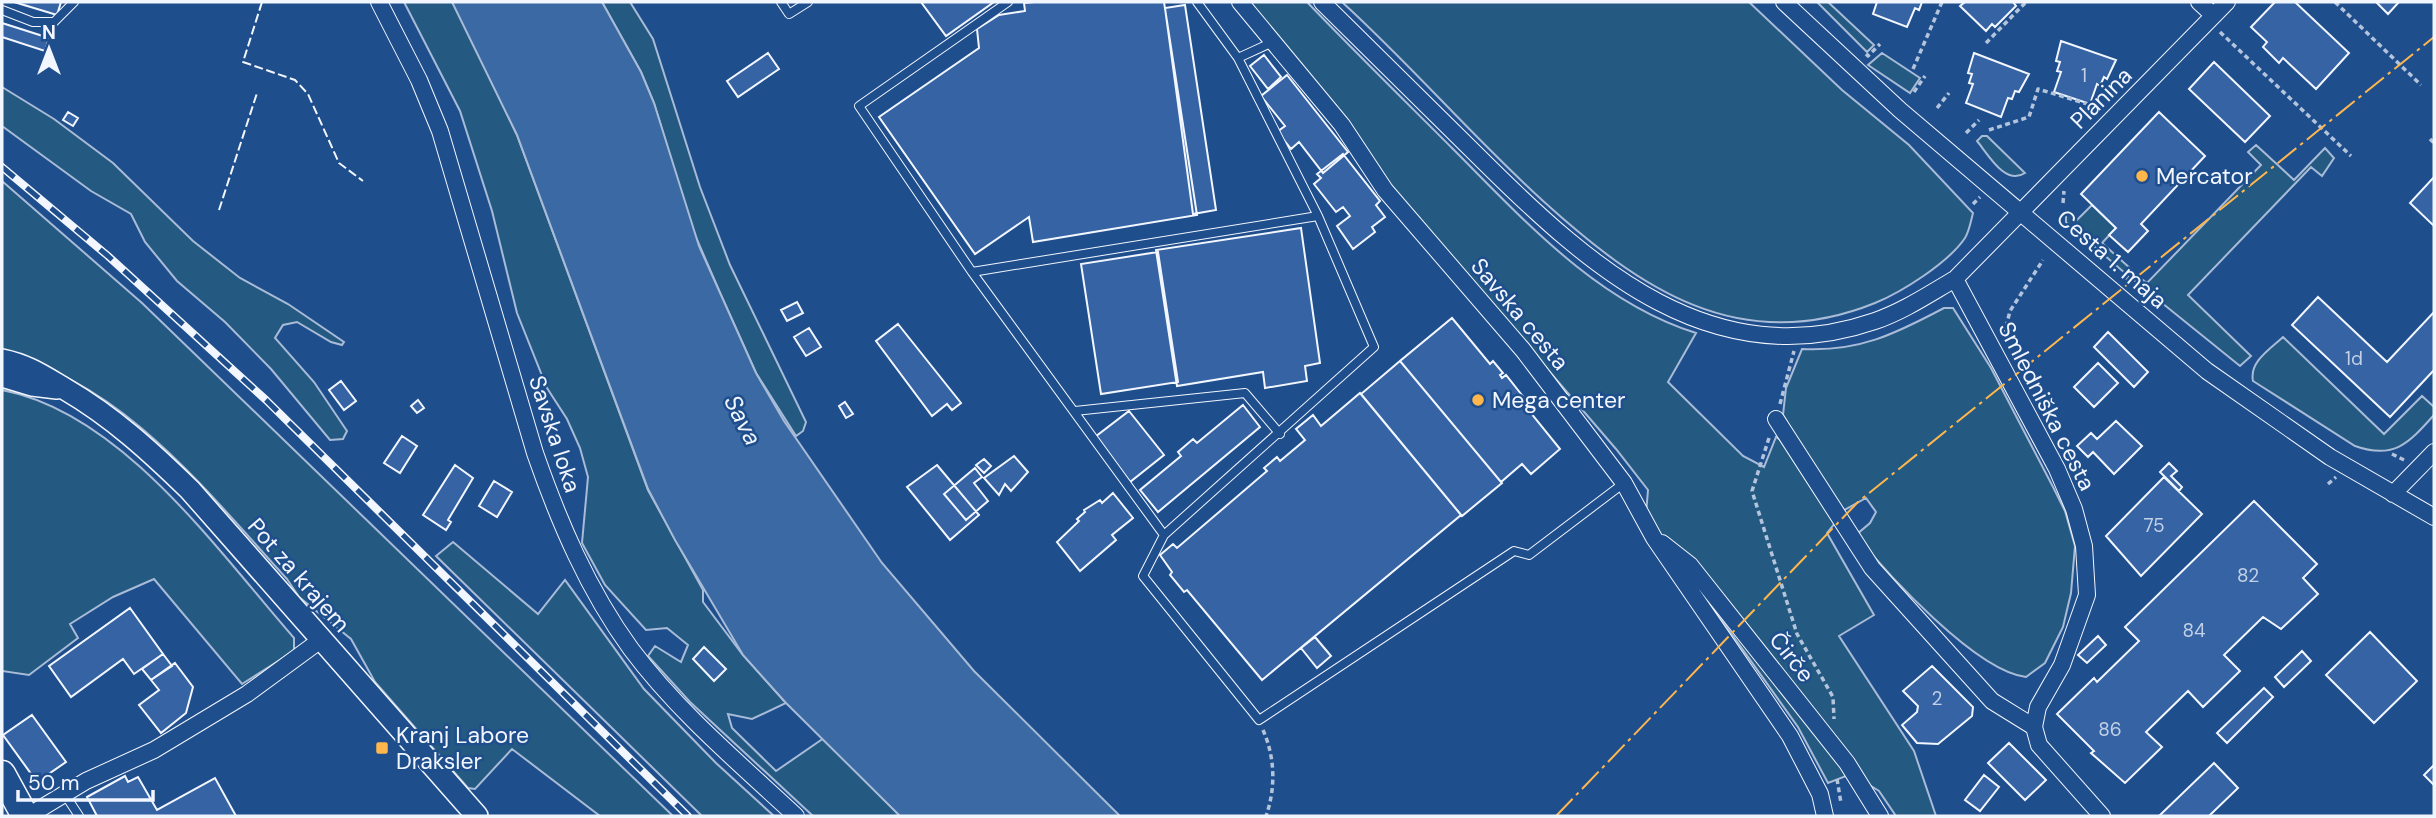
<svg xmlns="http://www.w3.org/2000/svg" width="2436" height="818" font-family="'DM Sans',sans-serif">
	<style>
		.green { fill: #245a82; stroke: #a8bbd7; stroke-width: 2 }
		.water { fill: #3b69a3; stroke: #a8bbd7; stroke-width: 2 }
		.building { fill: #3563a3; stroke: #f2f6ff; stroke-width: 2 }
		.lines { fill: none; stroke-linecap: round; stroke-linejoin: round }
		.service-casing { stroke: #f2f6ff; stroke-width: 10 }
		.minor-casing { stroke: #f2f6ff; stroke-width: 18 }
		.tertiary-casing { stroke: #f2f6ff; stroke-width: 24 }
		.primary-casing { stroke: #f2f6ff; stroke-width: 29 }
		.path { stroke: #b3c4dc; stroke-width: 3.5; stroke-dasharray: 5 3.5; stroke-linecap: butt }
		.service { stroke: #1f4e8c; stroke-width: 8 }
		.minor { stroke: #1f4e8c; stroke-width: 16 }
		.tertiary { stroke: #1f4e8c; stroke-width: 21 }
		.primary { stroke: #1f4e8c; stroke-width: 26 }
		.rail-casing { stroke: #f2f6ff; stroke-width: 8 }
		.rail { stroke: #1f4e8c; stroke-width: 5; stroke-dasharray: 16; stroke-linecap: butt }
		.fence { stroke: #f2f6ff; stroke-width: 2; stroke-dasharray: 9 3.5; stroke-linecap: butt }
		.power { stroke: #ffb74d; stroke-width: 2; stroke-dasharray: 24 5 3.5 5; stroke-linecap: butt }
		.poi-dot { fill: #ffb74d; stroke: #1f4e8c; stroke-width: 2.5 }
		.labels { text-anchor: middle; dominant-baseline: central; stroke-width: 5; stroke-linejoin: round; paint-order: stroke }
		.number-label { font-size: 19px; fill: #c3d1e8 }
		.street-label { font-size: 23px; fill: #f2f6ff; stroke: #1f4e8c }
		.poi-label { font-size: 23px; fill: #f2f6ff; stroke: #1f4e8c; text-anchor: start }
		.water-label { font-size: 24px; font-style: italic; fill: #f2f6ff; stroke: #1f4e8c }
	</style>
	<rect width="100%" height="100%" fill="#1f4e8c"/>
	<path class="green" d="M404,2H452L459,13L517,135L648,490L703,590V602L743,655L786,703L752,719L728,714L732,728L776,771L824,738L900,816H813L690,702L648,656L655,646L681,662L688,645L667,628L646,630L605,585L582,543L588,477L580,448L567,419L547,388L517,313L492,211L460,111Z
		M602,2H630L653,39L700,187L730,265L806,422L803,431L796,436L756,373L721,295L692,228L654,103L641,72Z
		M1246,2H1307C1355,52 1404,100 1453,149C1524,220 1597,302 1696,333L1668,382L1743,456L1764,467L1776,437L1782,441L1835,523L1827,533L1874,615L1839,636L1914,751L1936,816H1896L1879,791L1851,774L1828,783L1798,727L1646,514L1648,490L1616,449L1389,185Z
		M1342,2H1749L1842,90L1909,145L1973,213C1971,221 1969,232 1965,238C1948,263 1902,292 1875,303C1739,358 1639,288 1542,200C1473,137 1411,65 1342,2Z
		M1817,2H1828L1874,45L1867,52Z
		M1882,53L1920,78L1910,93L1868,65Z
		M2,87L54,119L113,163L193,241L240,278L288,304L344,342L342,345L331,342L297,322L283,325L275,338L314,382L347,431L343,439L330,440L271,369L225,322L177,281L145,242L131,214L91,191L2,126Z
		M1982,136H1987L2025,173C2005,186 1988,154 1977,141Z
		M2256,145L2294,180L2325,148L2334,158L2322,176L2311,167L2188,295L2251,356L2240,366L2131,278L2135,274L2147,283L2261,165L2248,152Z
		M2,181L142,303L673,816H600L512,749L475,789L468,788L375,682L351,639L299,597L287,579C206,491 124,383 2,353Z
		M2092,205L2116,228L2102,243L2131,269L2126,274L2066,222V212L2077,220Z
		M1944,308H1953L1991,368L2053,487L2065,511L2075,546L2071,593L2063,627L2045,663L2026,677C1976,671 1888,575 1856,535L1870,523L1876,512L1866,498L1839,513L1783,415L1786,388L1802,349C1859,352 1895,334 1944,308Z
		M2283,337L2384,434L2422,396L2434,407V415C2409,443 2394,460 2355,446L2253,381C2249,362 2270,349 2283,337Z
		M2,390C122,413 217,550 294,638V651L242,684L154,579L113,597L70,624L78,638L29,675L2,671Z
		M453,542L538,614L565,580L644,689L716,763L774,816H702L436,556Z"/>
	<path class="water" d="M452,2H602L641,72L654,103L699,246L756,373L784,421L882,563L974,671L1120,816H900L786,703L743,655L675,540L648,489L517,135Z"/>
	<path class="building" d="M14,2H61L57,15Z
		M921,2H994L946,36Z
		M1034,2H1164L1197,215L1033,242L1029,217L975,254L879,117L979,48L977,29L999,15L1025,11L1024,3Z
		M1877,2H1922L1919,10L1915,8L1907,27L1873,14Z
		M1965,2H2013L2016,6L1995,27L1992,24L1986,31L1960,6Z
		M1965,2H2013L2016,6L1995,27L1992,24L1986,31L1960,6Z
		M2275,2H2295L2349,53L2316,89L2283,58L2279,63L2263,47L2267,42L2251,27Z
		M2376,2H2399L2388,14Z
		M1185,5L1216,210L1193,214L1165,8Z
		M2,23L49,38L45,51L2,37Z
		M2061,41L2116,60L2107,79L2104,77L2100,86L2097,84L2090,104L2054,92L2061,72L2057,71L2060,62L2056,61Z
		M768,53L779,69L738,97L727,81Z
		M1974,53L2029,74L2019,92L2015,91L2012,99L2008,98L2001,117L1966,103L1973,84L1969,83L1972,74L1968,73Z
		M1264,55L1281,77L1268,89L1250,66Z
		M2214,62L2270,116L2245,142L2189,89Z
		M1287,75L1348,152L1323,173L1299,142L1291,149L1277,132L1285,126L1261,96Z
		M68,112L78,118L73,126L63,120Z
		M2159,112L2205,156L2141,224L2148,231L2128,252L2109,235L2116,228L2081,194Z
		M1343,154L1380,201L1376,205L1385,217L1372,227L1375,232L1353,249L1337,226L1350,216L1343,207L1336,212L1314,184L1321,178L1317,174Z
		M2434,177V226L2410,203Z
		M1301,228L1320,363L1305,366L1307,381L1265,388L1263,372L1177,386L1156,250Z
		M1158,252L1178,382L1101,394L1081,264Z
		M2318,297L2387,362L2434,312V370L2390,417L2292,325Z
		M797,302L803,313L787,321L781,310Z
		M1452,318L1490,364L1493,361L1503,373L1500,375L1502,378L1506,375L1525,399L1522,402L1560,449L1531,474L1522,464L1501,482L1400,361Z
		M898,324L961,403L952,410L947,404L932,416L876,341Z
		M809,328L821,347L806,356L794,337Z
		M2108,332L2148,372L2134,387L2094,347Z
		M1400,361L1502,483L1462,516L1361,394Z
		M2098,363L2118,383L2094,407L2074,387Z
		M341,381L356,401L344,410L329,390Z
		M1360,393L1461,515L1262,680L1187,590L1184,592L1170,575L1172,572L1160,555L1173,544L1177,548L1267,471L1264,468L1277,457L1280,461L1305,440L1296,429L1313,415L1321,426Z
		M418,400L424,408L417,413L411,406Z
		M845,402L853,414L846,418L839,406Z
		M1243,405L1260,427L1158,512L1140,490L1181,456L1178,452L1193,439L1197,443Z
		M1129,411L1164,455L1130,482L1095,437Z
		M2116,421L2142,446L2114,474L2093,452L2088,457L2077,446L2091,433L2097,439Z
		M402,436L417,446L400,473L384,463Z
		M1014,456L1028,472L1011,491L1005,484L999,495L984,478Z
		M984,459L991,466L984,473L976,465Z
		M2169,463L2177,471L2171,476L2182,487L2179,491L2160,472Z
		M455,465L473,478L448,520L451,522L446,530L423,515Z
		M937,465L979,515L950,540L907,487Z
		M975,468L982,477L974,483L988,501L966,520L944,494Z
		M2164,477L2202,514L2141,576L2106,536Z
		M494,481L512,492L497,517L479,506Z
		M1113,493L1133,518L1112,535L1116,540L1080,571L1057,542L1079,521L1077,519L1085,512L1084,510L1100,500L1102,503Z
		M2254,501L2317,564L2303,578L2318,594L2281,629L2263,617L2224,655L2240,671L2203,707L2188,691L2146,732L2162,747L2125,783L2091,753L2094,751L2057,714L2094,678L2097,682L2139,641L2125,627Z
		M130,608L163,654L134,674L123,659L71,697L49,666Z
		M2370,632L2417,681L2374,723L2326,675Z
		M2098,636L2106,645L2087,663L2078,655Z
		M1315,637L1331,656L1317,668L1301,648Z
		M704,647L726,669L714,681L693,659Z
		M2302,651L2311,661L2284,687L2275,677Z
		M163,654L172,666L151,680L142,669Z
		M175,663L193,687L186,713L161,733L139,705L159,690L151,680Z
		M1932,666L1973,707L1972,716L1938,744L1917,743L1902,725L1917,712L1918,706L1903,691Z
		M2264,688L2273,697L2227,743L2217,733Z
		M32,715L66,762L37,782L3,735Z
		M2009,743L2046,780L2025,800L1988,763Z
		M2214,763L2238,788L2209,816H2159Z
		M2434,765V785L2424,775Z
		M1984,775L1999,787L1980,811L1965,800Z
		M125,776L128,782L138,777L157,810L215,778L236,816H97L87,797Z"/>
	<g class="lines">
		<g class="service-casing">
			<path id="service" d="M781,2L789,14L808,2
				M1197,2L1238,58
				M2,10L33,22H54L74,2
				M1275,41L1238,58L1318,216L1374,347L1164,535L972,272L1318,216
				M972,272L859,106L1008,2
				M1075,411L1245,393L1280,434
				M1164,535L1143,576L1259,720L1514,551L1529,555L1624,483
				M64,793L79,816"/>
		</g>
		<g class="minor-casing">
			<path id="minor" d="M379,2L419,80L440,131L535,453C559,522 588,590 631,649C678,712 739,763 796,816
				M1240,2L1342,125L1385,190L1523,350L1624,483L1654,538L1790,736L1820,794L1825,816
				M1322,2C1376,55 1430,109 1484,162C1591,268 1713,377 1875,321C1904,311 1929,294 1955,279L2227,2
				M1784,2L1900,110L2207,371L2330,457L2434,517
				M2199,2L2213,15
				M1955,279L2057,469L2074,509L2084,546L2087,595L2062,665L2038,707L2034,727L2039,745L2102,816
				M1776,419L1872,568L1992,701L2034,727
				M2393,494L2434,452
				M1662,543L1690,565L1847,763L1880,816
				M28,816L86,781L154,750L247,694L322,639"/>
		</g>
		<g class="tertiary-casing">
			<path id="tertiary" d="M2,360C27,365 43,376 65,389C113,417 151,452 190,490L477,816
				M2,376L32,385L57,388"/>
		</g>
		<g class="primary-casing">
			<path id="primary" d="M2,774L25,816"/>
		</g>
		<path class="path" d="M2335,2L2421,85
			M2220,32L2351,156
			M1986,43L2026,2
			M1866,54L1868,56L1880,44
			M1913,69L1942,2
			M1914,92L1925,76
			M1937,108L1949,93
			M1989,130L2029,117L2038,89L2097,107
			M1966,133L1979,120
			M2430,139L2434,143
			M2063,203L2064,191
			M1973,204L1980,197
			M2125,279L2133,271
			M2004,335L2010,311L2043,260
			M1780,404L1794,351
			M1769,438L1752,491L1797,634L1833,697L1834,719
			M2392,454L2404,460
			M2328,484L2336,477
			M1263,730C1275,757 1276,788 1266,816
			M1837,779L1841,803"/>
		<use href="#service" class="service"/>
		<use href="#minor" class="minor"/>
		<use href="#tertiary" class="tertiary"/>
		<use href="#primary" class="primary"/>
		<g class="rail-casing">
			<path id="rail" d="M2,167L108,256L266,400L688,816"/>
		</g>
		<use href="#rail" class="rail"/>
		<path class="fence" d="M262,2L243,62L295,80L308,94L339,163L363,181
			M219,210L257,93"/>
		<path class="power" d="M1556,816L1858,502L2434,37"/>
	</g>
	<g class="poi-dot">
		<circle cx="2142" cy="176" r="7"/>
		<circle cx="1478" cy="400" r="7"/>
		<rect x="375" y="741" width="14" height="14" rx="3.5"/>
	</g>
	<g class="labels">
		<g class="number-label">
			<text x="2084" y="75">1</text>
			<text x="2354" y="358">1d</text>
			<text x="2154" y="525">75</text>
			<text x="2248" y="575">82</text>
			<text x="2194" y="630">84</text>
			<text x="1937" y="698">2</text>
			<text x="2110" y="729">86</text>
		</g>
		<g class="street-label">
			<text transform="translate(2101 98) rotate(-45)">Planina</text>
			<text transform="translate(2112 259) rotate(41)">Cesta 1. maja</text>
			<text transform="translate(1520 314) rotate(50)">Savska cesta</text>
			<text transform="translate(2047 406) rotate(63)">Smledniška cesta</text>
			<text transform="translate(555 434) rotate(72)">Savska loka</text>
			<text transform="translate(299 575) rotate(49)">Pot za krajem</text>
			<text transform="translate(1792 657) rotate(52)">Čirče</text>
		</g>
		<g class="poi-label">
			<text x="2156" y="176">Mercator</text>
			<text x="1492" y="400">Mega center</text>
			<text x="396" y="735">Kranj Labore<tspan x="396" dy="26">Draksler</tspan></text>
		</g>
		<g class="water-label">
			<text transform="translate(743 420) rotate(63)">Sava</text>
		</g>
	</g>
	<rect width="2436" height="818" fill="none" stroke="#f2f6ff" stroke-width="7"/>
	<g transform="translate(49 49)" stroke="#1f4e8c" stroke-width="5" paint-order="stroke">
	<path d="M0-5L12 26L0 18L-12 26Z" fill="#f2f6ff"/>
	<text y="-10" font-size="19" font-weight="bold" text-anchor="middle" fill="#f2f6ff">N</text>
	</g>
	<path d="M18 790v10h135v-10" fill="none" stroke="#f2f6ff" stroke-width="3.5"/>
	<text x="28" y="790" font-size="21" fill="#f2f6ff" stroke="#1f4e8c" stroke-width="5" paint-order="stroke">50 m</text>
</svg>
